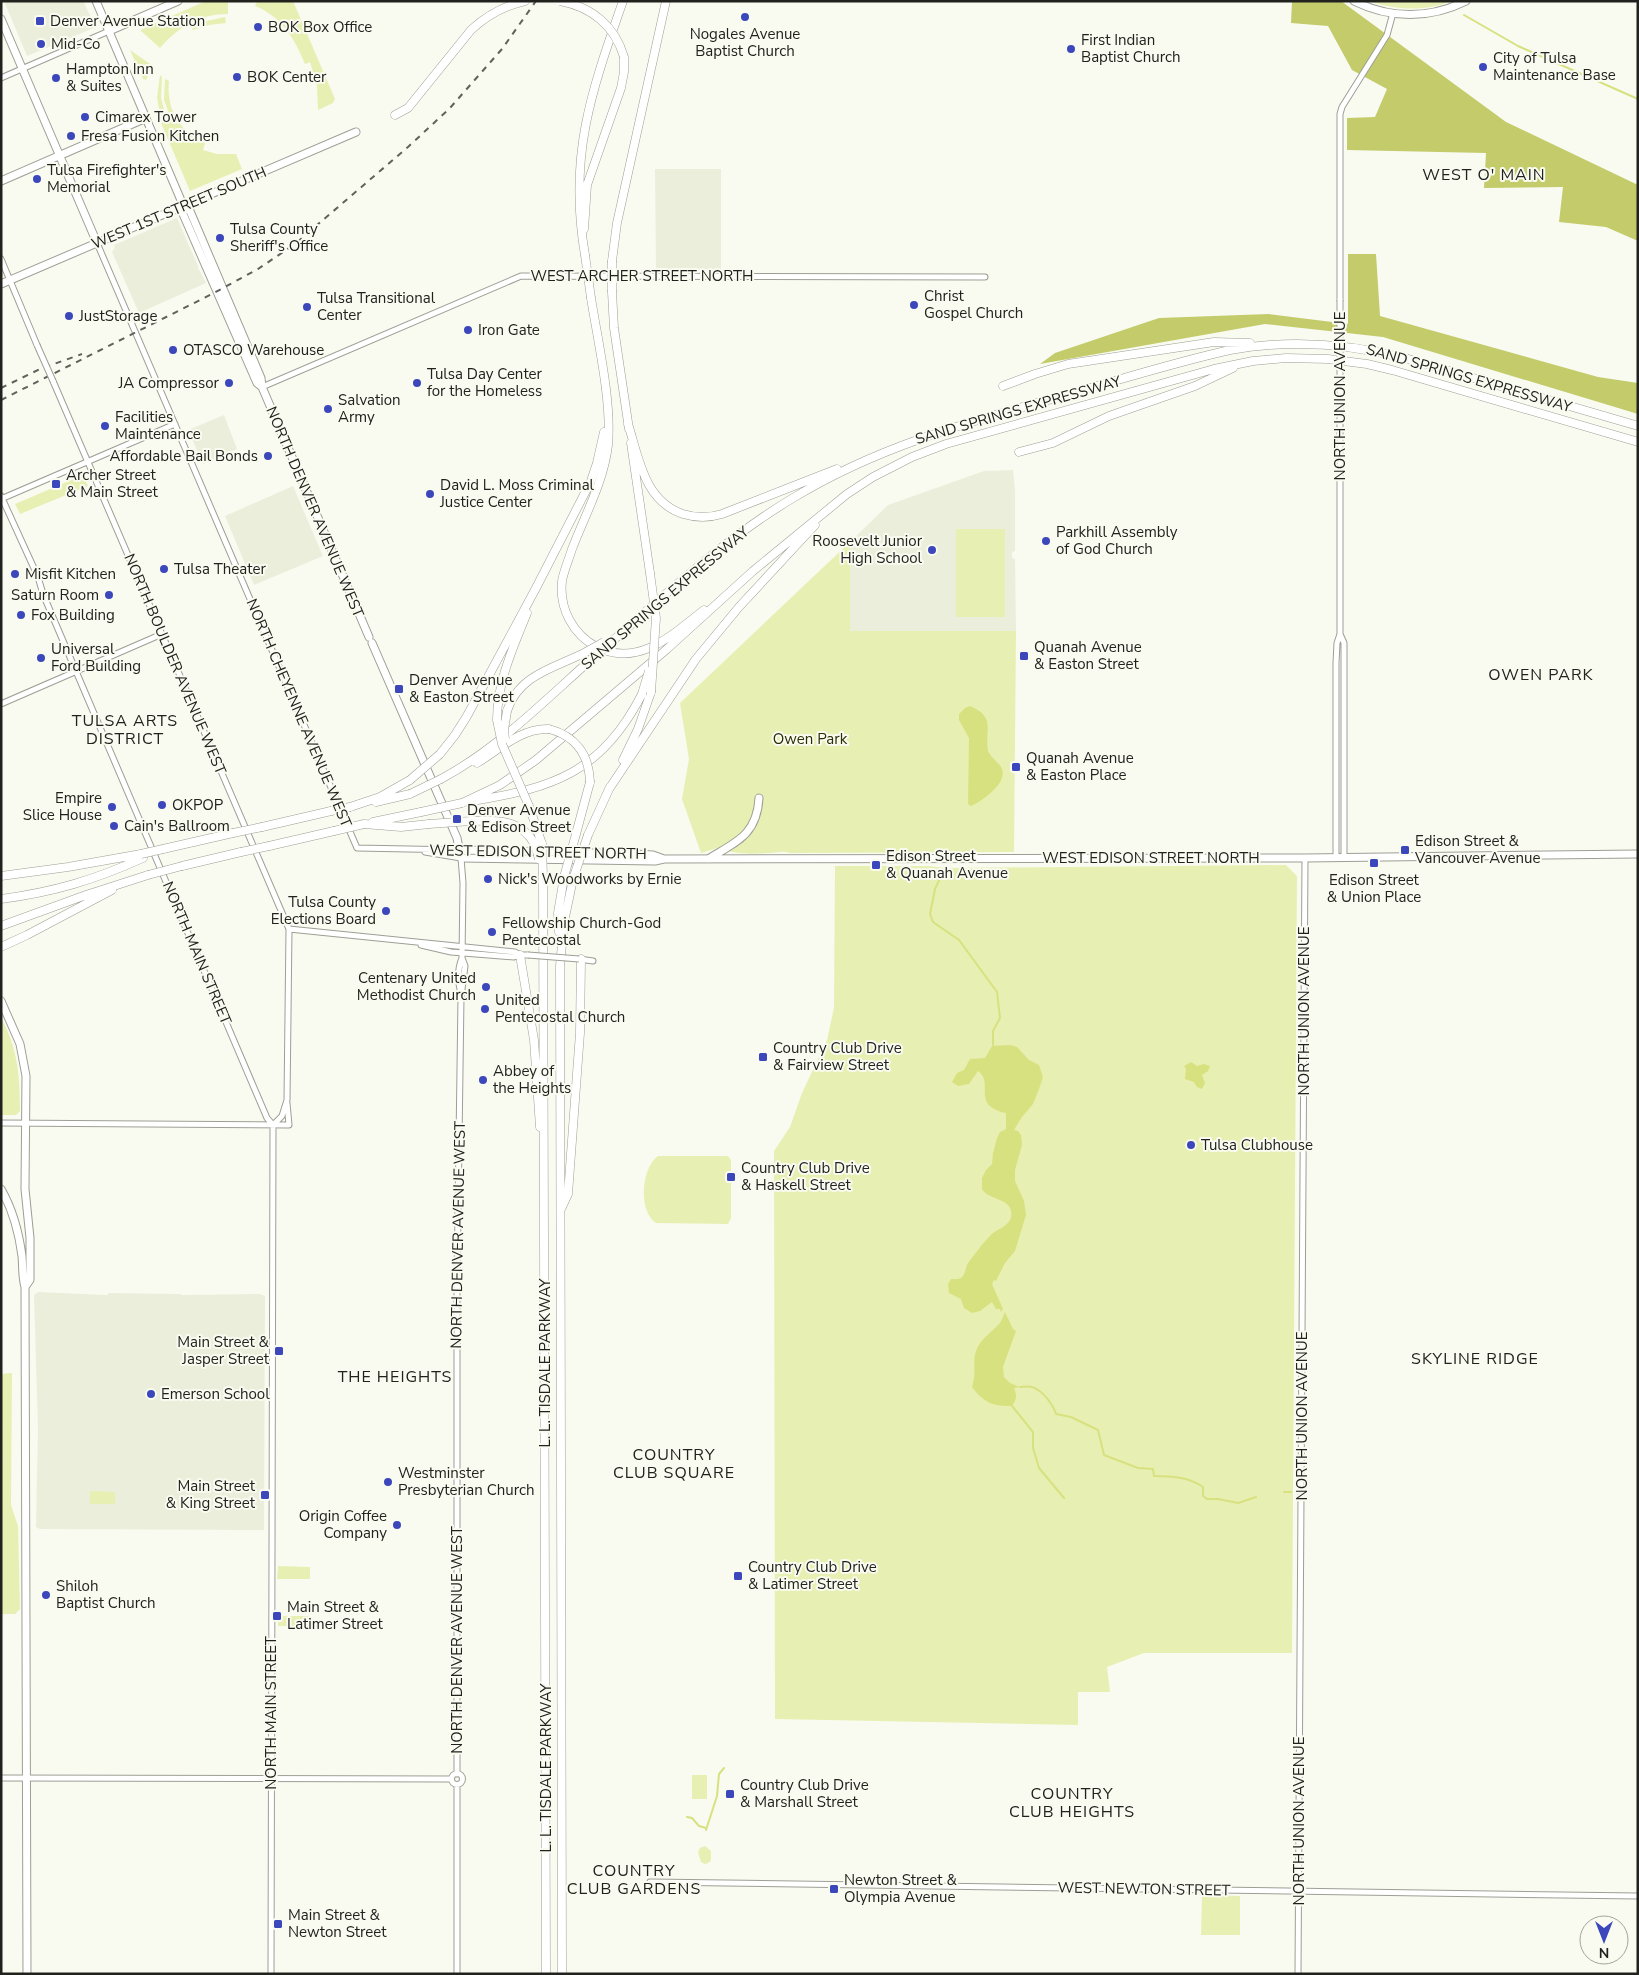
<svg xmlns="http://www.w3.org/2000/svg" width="1639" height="1975" font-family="'Nunito Sans',sans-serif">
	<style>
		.built { fill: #eceedc }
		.green { fill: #e8efb3 }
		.forest { fill: #c3cb6a }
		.water { fill: #d8e17f }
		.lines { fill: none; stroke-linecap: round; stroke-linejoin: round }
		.stream { stroke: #d8e17f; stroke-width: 2 }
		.minor-casing { stroke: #9d9f95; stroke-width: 7 }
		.major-casing { stroke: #9d9f95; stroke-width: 9 }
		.highway-casing { stroke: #9d9f95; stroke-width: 9 }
		.minor { stroke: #fff; stroke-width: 5 }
		.major { stroke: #fff; stroke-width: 7 }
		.highway { stroke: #fff; stroke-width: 8 }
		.rail { stroke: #60615b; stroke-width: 2; stroke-dasharray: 6 6; stroke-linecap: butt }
		.minor-bridge-casing { stroke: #9d9f95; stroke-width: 7; stroke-linecap: butt }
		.highway-bridge-casing { stroke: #9d9f95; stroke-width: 9; stroke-linecap: butt }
		.minor-bridge { stroke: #fff; stroke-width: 5 }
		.highway-bridge { stroke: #fff; stroke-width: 8 }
		.poi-dot { fill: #3b47bb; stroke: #f9fbf0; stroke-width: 2 }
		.labels { text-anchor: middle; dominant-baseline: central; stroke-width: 4; stroke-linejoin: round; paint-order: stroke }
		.poi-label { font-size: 15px; fill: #21221e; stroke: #f9fbf0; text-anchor: start }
		.street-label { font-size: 15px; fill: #21221e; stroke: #f9fbf0 }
		.park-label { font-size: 15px; fill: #2b2e03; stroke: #f9fbf0 }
		.neighbourhood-label { font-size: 16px; letter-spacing: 1px; fill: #21221e; stroke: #f9fbf0 }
	</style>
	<rect width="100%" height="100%" fill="#f9fbf0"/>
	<path class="built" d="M4,1H83L96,27L27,56Z
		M655,169H721V269H656Z
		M177,218L198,266V269L200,271L206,283L139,313L112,252L115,248L114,245Z
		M224,415L237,449L203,464L188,430Z
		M1013,470L1015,490V551L1012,552V558L1015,559L1016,631H850V542L888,505L984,471Z
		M293,486L323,556L254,585L225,516Z
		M38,1292L107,1295L109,1293L180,1294L182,1295L260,1294L265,1296L264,1530L40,1529L36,1527L38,1429L34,1295Z"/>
	<path class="green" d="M206,1H228V14C200,14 178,27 160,48L140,30Z
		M257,1H293L335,99L333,103L318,110L317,86L310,62L305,64C295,39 281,16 255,6Z
		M1369,1H1451C1425,12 1396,10 1369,1Z
		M225,17L226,23L209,25L193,30L191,27L202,22Z
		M130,50L153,66L146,80L143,79Z
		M160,75L162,77L161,98L166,117L161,119L157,98Z
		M165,79L169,81C166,108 179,132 205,143L203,150L217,154H236L242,169L190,191L161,123L171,119L164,100Z
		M83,475L88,486L20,514L15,504Z
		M956,529H1005V617H956Z
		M850,542V631H1016L1014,852L790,853C781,850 776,853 767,853C753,854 732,855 721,847L701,853L682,799L689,759L680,703Z
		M1286,865L1297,876L1292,1653H1144L1107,1667L1110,1692H1078V1725L775,1719L774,1151L790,1127L802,1093L827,1040L834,1008L835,866H929L945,868Z
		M1,1018C18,1048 20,1077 20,1111L16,1115H1Z
		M658,1156H728L731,1160V1218L728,1224L656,1223C638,1212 641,1168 658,1156Z
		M12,1373L11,1505L18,1526L20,1609L15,1614H1V1374Z
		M90,1491L115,1492V1504H90Z
		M278,1566L310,1567V1579H277Z
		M278,1616H310L309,1626H278Z
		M692,1775H707V1799H692Z
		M705,1846L711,1851C710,1857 714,1862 705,1864L701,1862L698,1852L700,1848Z
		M1202,1895L1240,1896V1935H1201Z"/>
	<path class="forest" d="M1292,1H1341L1506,122L1638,185V241L1606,227L1559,222L1563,187L1484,188L1486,153L1347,150V118L1375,117L1387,89L1352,70L1328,26L1291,23Z
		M1348,254H1376L1380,316L1598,377L1638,383V414L1383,337L1265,324L1040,364L1055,353L1159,318L1269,314L1348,324Z"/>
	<path class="water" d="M970,706C997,718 984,729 988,751C991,758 999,762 1002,769C1008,783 981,802 971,806L968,804L969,738L959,720V714L965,708Z
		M1010,1045L1017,1047L1029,1060L1039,1065L1043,1077L1039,1089L1033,1104L1022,1117L1014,1130L1018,1131L1021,1135L1022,1145L1015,1170V1181L1024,1201L1026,1215L1015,1251L1005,1263L996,1281L994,1280L992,1284L1003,1309L1001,1312L1000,1309H996L992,1302L980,1311L972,1313L964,1308L961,1299L949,1293L948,1284L951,1279C955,1279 959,1280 962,1277C966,1273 965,1268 968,1263C974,1255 983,1243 990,1236C997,1228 1014,1226 1011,1211C1009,1198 988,1200 982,1189V1178L986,1170L992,1164L993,1153L997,1138L1000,1132L1006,1129V1113C970,1105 995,1084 978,1071L969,1084L958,1086L952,1082L957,1073L964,1070L970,1059L985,1058L992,1046Z
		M1191,1062L1197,1066L1204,1064L1210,1066L1208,1071L1202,1075L1205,1083L1202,1089L1197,1087L1194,1082L1185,1079L1186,1069L1184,1066Z
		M1005,1312L1013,1329L1016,1331L1003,1367L1004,1377L1010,1383L1020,1387L1014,1388C1017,1395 1017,1399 1012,1406C993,1407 983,1402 972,1387C977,1372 972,1362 976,1351C980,1339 992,1332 1000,1323C1002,1320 1003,1316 1005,1312Z"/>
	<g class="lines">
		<path class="stream" d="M1464,15L1518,46L1638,99
			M947,866L942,874L935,889L930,914L933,922L959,940L997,992L1000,1018L993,1031V1045
			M1020,1387C1023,1387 1028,1386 1032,1387C1042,1390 1053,1404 1056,1414L1071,1417L1098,1430L1104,1455L1138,1468L1153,1469L1154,1476C1171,1476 1189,1477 1203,1487V1496L1207,1499H1218L1238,1503L1256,1497
			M1012,1406L1033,1432V1448L1039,1468L1064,1498
			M1284,1492H1291
			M687,1817L692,1818L699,1826L706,1828
			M706,1830L717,1796L719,1774L724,1768"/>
		<g class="minor-casing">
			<path id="minor" d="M1,78L109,31
				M97,243L357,848L460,850
				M1,259L37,345
				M1340,300V114L1342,107L1387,35L1393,13
				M53,381L289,929L287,1100L282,1116L273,1125
				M262,387L521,276L985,277
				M1,496L38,577L43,594L267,1118L273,1125L271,1974
				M1,499L175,424
				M1340,634L1344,643V857
				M1,704L162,634
				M425,852L461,858L463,883L462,958C457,970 458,981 461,994
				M1336,857V663L1337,643L1340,634V383
				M289,929L515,952L520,955H528
				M421,945L451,952L514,957L520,955
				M579,959L593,961
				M1,1123L289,1125L287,1103
				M451.5 1779a5.5 5.5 0 1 1 11 0a5.5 5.5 0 1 1-11 0Z
				M457,1774V1285L461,997L465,966L462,958
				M1,1778L451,1779
				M457,1785V1974
				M650,1882L1638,1896
				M1298,1974L1305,858"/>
		</g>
		<g class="major-casing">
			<path id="major" d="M96,1L183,205V214L257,383L262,387
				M1354,1C1390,19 1430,19 1466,1
				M1,19L97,243
				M109,31L178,1
				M1,181L146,118
				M183,205L190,211L261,378L262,387L369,637
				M1,284L356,132
				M372,643L457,838L461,858L655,861L664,859L1305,858L1638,854
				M460,850L635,854L653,855L664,859
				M708,859C736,842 757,835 759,798
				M1,1001L20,1044L26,1076L25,1189L30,1238V1280L25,1287L27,1974
				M1,1189C13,1210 19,1233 22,1256C23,1267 22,1277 25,1287"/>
		</g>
		<g class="highway-casing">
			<path id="highway" d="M395,115L408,108L471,30C487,15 503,6 525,1
				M584,229L587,185L621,88L624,72V57
				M585,255C568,157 591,92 623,1
				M612,261L617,223L666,1
				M612,292L614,328L629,429
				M591,298C598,342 612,402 608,445C604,481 585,515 572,549C569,559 564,570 562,581C559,608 573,635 597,647C639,668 673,634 704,610
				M1003,386L1035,374L1068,364L1214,342L1250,343
				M628,424C639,458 644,501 683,514C696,518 709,518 722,514L837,469
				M631,443L650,573
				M1019,452L1053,443L1109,416L1195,386L1233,368
				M610,643C668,592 726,538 793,498C880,445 973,421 1069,394C1122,379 1176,362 1230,350C1290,339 1346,343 1405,358L1638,426
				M507,711C519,674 555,668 586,652
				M497,720C497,682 513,648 527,613
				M440,754L455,735L467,716L536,588L591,481L597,463L604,432
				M623,760L638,729L651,692
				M477,763C500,749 521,728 549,729
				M441,779C499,748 546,699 595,656
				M609,789L696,659L739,607L815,525
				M472,801C554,788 602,772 642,694
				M376,802L410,794
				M462,803L500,785L536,760L667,649L753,571L847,494L873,477L912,457L946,444L1214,369L1253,361L1286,358L1328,359L1367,364L1392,370L1638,442
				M529,806L542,844
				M350,807L380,797L410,780
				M471,821C496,820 522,819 535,845
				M373,822L421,812
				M364,824L401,827L429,824
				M262,827L331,811
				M576,834L590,782
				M588,835L610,787
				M269,846L334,831
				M163,849L233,833
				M182,866L241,852
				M1,876L68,867L141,854
				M543,878L546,1974
				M1,899C54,892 94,880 143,858
				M1,926L86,895L148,875
				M559,932L558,913L564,877
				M1,947L27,935L112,890
				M520,955L534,1040L540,1127
				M561,1209L568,1194L580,1033L581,959
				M562,1974L560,966L564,922L573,879"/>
		</g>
		<use href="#minor" class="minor"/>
		<use href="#major" class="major"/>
		<use href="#highway" class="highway"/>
		<path class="rail" d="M1,388L40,369L82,354
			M1,400L212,294L258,269L295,244L408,147L450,108L502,49L536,1"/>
		<g class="minor-bridge-casing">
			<path id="minor-bridge" d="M1340,300V383
				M37,345L53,381
				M528,955L579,959"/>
		</g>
		<g class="highway-bridge-casing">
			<path id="highway-bridge" d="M560,1C592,7 615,26 624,57
				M585,255L591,298
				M612,292V261
				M650,573L656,618L651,692
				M586,652L604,642
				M595,656L610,643
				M642,694L649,671
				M497,720L502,744L529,806
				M549,729C576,736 589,755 590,782
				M505,739L504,730L507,711
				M410,780L440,754
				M410,794L441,779
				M331,811L350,807
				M421,812L462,803
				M429,824L471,821
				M334,831L364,824
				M233,833L262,827
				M542,844L543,878
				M535,845L539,859
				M241,852L269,846
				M141,854L163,849
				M148,875L182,866
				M564,877L576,834
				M573,879L588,835"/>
		</g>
		<use href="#minor-bridge" class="minor-bridge"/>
		<use href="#highway-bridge" class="highway-bridge"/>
	</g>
	<g class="poi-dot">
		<circle cx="745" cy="17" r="5"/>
		<rect x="35" y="16" width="10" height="10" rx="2.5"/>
		<circle cx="258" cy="27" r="5"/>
		<circle cx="41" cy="44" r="5"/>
		<circle cx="1071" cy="49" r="5"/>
		<circle cx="1483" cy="67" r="5"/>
		<circle cx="237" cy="77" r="5"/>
		<circle cx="56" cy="78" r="5"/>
		<circle cx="85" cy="117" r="5"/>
		<circle cx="71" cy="136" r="5"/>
		<circle cx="37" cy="179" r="5"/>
		<circle cx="220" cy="238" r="5"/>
		<circle cx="914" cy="305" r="5"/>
		<circle cx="307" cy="307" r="5"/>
		<circle cx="69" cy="316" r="5"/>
		<circle cx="468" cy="330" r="5"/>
		<circle cx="173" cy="350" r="5"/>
		<circle cx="229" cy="383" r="5"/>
		<circle cx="417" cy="383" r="5"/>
		<circle cx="328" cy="409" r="5"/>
		<circle cx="105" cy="426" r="5"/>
		<circle cx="268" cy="456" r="5"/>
		<rect x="51" y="479" width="10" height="10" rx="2.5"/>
		<circle cx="430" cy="494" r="5"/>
		<circle cx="1046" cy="541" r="5"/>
		<circle cx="932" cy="550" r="5"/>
		<circle cx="164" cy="569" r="5"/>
		<circle cx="15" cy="574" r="5"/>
		<circle cx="109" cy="595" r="5"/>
		<circle cx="21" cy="615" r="5"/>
		<rect x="1019" y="651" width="10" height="10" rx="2.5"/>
		<circle cx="41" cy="658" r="5"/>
		<rect x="394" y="684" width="10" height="10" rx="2.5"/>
		<rect x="1011" y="762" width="10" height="10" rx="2.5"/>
		<circle cx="162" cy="805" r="5"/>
		<circle cx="112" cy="807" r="5"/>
		<rect x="452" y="814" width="10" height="10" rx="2.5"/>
		<circle cx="114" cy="826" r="5"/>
		<rect x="1400" y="845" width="10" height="10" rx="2.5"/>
		<rect x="1369" y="858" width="10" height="10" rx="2.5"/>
		<rect x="871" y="860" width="10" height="10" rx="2.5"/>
		<circle cx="488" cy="879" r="5"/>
		<circle cx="386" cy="911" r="5"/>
		<circle cx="492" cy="932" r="5"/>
		<circle cx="486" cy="987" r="5"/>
		<circle cx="485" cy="1009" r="5"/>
		<rect x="758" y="1052" width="10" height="10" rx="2.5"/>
		<circle cx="483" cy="1080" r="5"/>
		<circle cx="1191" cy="1145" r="5"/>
		<rect x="726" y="1172" width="10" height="10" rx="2.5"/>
		<rect x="274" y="1346" width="10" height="10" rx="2.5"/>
		<circle cx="151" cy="1394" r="5"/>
		<circle cx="388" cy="1482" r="5"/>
		<rect x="260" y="1490" width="10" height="10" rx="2.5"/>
		<circle cx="397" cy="1525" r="5"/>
		<rect x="733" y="1571" width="10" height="10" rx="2.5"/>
		<circle cx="46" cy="1595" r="5"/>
		<rect x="272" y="1611" width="10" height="10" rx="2.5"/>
		<rect x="725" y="1789" width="10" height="10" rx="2.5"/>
		<rect x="829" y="1884" width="10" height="10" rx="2.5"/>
		<rect x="273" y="1919" width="10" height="10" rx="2.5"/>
	</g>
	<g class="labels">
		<g class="poi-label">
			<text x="50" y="21">Denver Avenue Station</text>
			<text x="268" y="27">BOK Box Office</text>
			<text x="745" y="34" text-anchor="middle">Nogales Avenue<tspan x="745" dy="17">Baptist Church</tspan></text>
			<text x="1081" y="40">First Indian<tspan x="1081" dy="17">Baptist Church</tspan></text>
			<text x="51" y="44">Mid-Co</text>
			<text x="1493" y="58">City of Tulsa<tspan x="1493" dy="17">Maintenance Base</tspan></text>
			<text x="66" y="69">Hampton Inn<tspan x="66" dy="17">&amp; Suites</tspan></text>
			<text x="247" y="77">BOK Center</text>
			<text x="95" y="117">Cimarex Tower</text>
			<text x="81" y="136">Fresa Fusion Kitchen</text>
			<text x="47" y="170">Tulsa Firefighter's<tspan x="47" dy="17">Memorial</tspan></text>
			<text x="230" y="229">Tulsa County<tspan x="230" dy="17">Sheriff's Office</tspan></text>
			<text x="924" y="296">Christ<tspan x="924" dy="17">Gospel Church</tspan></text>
			<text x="317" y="298">Tulsa Transitional<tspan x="317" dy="17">Center</tspan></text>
			<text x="79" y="316">JustStorage</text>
			<text x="478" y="330">Iron Gate</text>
			<text x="183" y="350">OTASCO Warehouse</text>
			<text x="427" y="374">Tulsa Day Center<tspan x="427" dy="17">for the Homeless</tspan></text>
			<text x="219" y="383" text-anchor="end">JA Compressor</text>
			<text x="338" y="400">Salvation<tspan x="338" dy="17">Army</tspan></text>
			<text x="115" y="417">Facilities<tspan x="115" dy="17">Maintenance</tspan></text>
			<text x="258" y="456" text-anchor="end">Affordable Bail Bonds</text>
			<text x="66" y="475">Archer Street<tspan x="66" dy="17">&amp; Main Street</tspan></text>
			<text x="440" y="485">David L. Moss Criminal<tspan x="440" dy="17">Justice Center</tspan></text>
			<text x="1056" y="532">Parkhill Assembly<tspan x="1056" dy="17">of God Church</tspan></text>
			<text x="922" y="541" text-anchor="end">Roosevelt Junior<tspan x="922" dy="17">High School</tspan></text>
			<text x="174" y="569">Tulsa Theater</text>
			<text x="25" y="574">Misfit Kitchen</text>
			<text x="99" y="595" text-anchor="end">Saturn Room</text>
			<text x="31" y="615">Fox Building</text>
			<text x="1034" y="647">Quanah Avenue<tspan x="1034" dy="17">&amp; Easton Street</tspan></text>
			<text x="51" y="649">Universal<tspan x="51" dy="17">Ford Building</tspan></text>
			<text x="409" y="680">Denver Avenue<tspan x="409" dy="17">&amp; Easton Street</tspan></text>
			<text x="1026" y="758">Quanah Avenue<tspan x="1026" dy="17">&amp; Easton Place</tspan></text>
			<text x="102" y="798" text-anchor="end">Empire<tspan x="102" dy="17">Slice House</tspan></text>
			<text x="172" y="805">OKPOP</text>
			<text x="467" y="810">Denver Avenue<tspan x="467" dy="17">&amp; Edison Street</tspan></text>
			<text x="124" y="826">Cain's Ballroom</text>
			<text x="1415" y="841">Edison Street &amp;<tspan x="1415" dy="17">Vancouver Avenue</tspan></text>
			<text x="886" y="856">Edison Street<tspan x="886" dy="17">&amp; Quanah Avenue</tspan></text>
			<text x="498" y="879">Nick's Woodworks by Ernie</text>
			<text x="1374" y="880" text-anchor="middle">Edison Street<tspan x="1374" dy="17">&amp; Union Place</tspan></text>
			<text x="376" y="902" text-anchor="end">Tulsa County<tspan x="376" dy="17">Elections Board</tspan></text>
			<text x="502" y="923">Fellowship Church-God<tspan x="502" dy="17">Pentecostal</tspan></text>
			<text x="476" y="978" text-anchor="end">Centenary United<tspan x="476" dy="17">Methodist Church</tspan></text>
			<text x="495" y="1000">United<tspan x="495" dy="17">Pentecostal Church</tspan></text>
			<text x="773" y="1048">Country Club Drive<tspan x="773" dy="17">&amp; Fairview Street</tspan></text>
			<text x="493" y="1071">Abbey of<tspan x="493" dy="17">the Heights</tspan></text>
			<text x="1201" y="1145">Tulsa Clubhouse</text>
			<text x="741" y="1168">Country Club Drive<tspan x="741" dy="17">&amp; Haskell Street</tspan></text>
			<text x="269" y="1342" text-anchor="end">Main Street &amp;<tspan x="269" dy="17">Jasper Street</tspan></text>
			<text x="161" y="1394">Emerson School</text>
			<text x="398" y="1473">Westminster<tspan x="398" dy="17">Presbyterian Church</tspan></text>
			<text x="255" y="1486" text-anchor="end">Main Street<tspan x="255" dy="17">&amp; King Street</tspan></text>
			<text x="387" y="1516" text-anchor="end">Origin Coffee<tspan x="387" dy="17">Company</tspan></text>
			<text x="748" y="1567">Country Club Drive<tspan x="748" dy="17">&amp; Latimer Street</tspan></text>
			<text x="56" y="1586">Shiloh<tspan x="56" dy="17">Baptist Church</tspan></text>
			<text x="287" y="1607">Main Street &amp;<tspan x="287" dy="17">Latimer Street</tspan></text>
			<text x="740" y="1785">Country Club Drive<tspan x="740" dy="17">&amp; Marshall Street</tspan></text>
			<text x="844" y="1880">Newton Street &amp;<tspan x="844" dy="17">Olympia Avenue</tspan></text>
			<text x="288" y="1915">Main Street &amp;<tspan x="288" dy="17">Newton Street</tspan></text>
		</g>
		<g class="street-label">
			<text transform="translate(179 208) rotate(-23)">WEST 1ST STREET SOUTH</text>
			<text x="642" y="276">WEST ARCHER STREET NORTH</text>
			<text transform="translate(1469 378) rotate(16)">SAND SPRINGS EXPRESSWAY</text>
			<text transform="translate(1340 396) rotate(-90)">NORTH UNION AVENUE</text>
			<text transform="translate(1018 410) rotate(-16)">SAND SPRINGS EXPRESSWAY</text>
			<text transform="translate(315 512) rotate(67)">NORTH DENVER AVENUE WEST</text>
			<text transform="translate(665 598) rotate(-40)">SAND SPRINGS EXPRESSWAY</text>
			<text transform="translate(175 664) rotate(67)">NORTH BOULDER AVENUE WEST</text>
			<text transform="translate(299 713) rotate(67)">NORTH CHEYENNE AVENUE WEST</text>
			<text transform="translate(538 852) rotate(1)">WEST EDISON STREET NORTH</text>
			<text x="1151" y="858">WEST EDISON STREET NORTH</text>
			<text transform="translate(197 953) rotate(67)">NORTH MAIN STREET</text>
			<text transform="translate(1304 1011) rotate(-90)">NORTH UNION AVENUE</text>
			<text transform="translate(458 1235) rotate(-89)">NORTH DENVER AVENUE WEST</text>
			<text transform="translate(545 1363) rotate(-90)">L. L. TISDALE PARKWAY</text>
			<text transform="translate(1302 1416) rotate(-90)">NORTH UNION AVENUE</text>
			<text transform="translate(457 1640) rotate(-90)">NORTH DENVER AVENUE WEST</text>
			<text transform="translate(271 1713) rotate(-90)">NORTH MAIN STREET</text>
			<text transform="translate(546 1768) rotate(-90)">L. L. TISDALE PARKWAY</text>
			<text transform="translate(1299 1821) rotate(-90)">NORTH UNION AVENUE</text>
			<text transform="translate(1144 1889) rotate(1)">WEST NEWTON STREET</text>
		</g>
		<g class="park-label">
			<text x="810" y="739">Owen Park</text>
		</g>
		<g class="neighbourhood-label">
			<text x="1484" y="175">WEST O' MAIN</text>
			<text x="1541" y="675">OWEN PARK</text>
			<text x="125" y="721">TULSA ARTS<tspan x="125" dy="18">DISTRICT</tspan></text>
			<text x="1475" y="1359">SKYLINE RIDGE</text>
			<text x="395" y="1377">THE HEIGHTS</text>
			<text x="674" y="1455">COUNTRY<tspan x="674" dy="18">CLUB SQUARE</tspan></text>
			<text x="1072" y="1794">COUNTRY<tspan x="1072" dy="18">CLUB HEIGHTS</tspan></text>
			<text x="634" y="1871">COUNTRY<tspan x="634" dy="18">CLUB GARDENS</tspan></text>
		</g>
	</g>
	<rect width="1639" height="1975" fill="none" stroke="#21221e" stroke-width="5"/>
	<g transform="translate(1604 1940) rotate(180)"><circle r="24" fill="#f9fbf0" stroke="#a3a49c"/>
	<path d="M0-4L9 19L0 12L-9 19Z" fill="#3b47bb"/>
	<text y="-8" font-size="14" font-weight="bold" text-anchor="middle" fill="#21221e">N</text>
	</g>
</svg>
